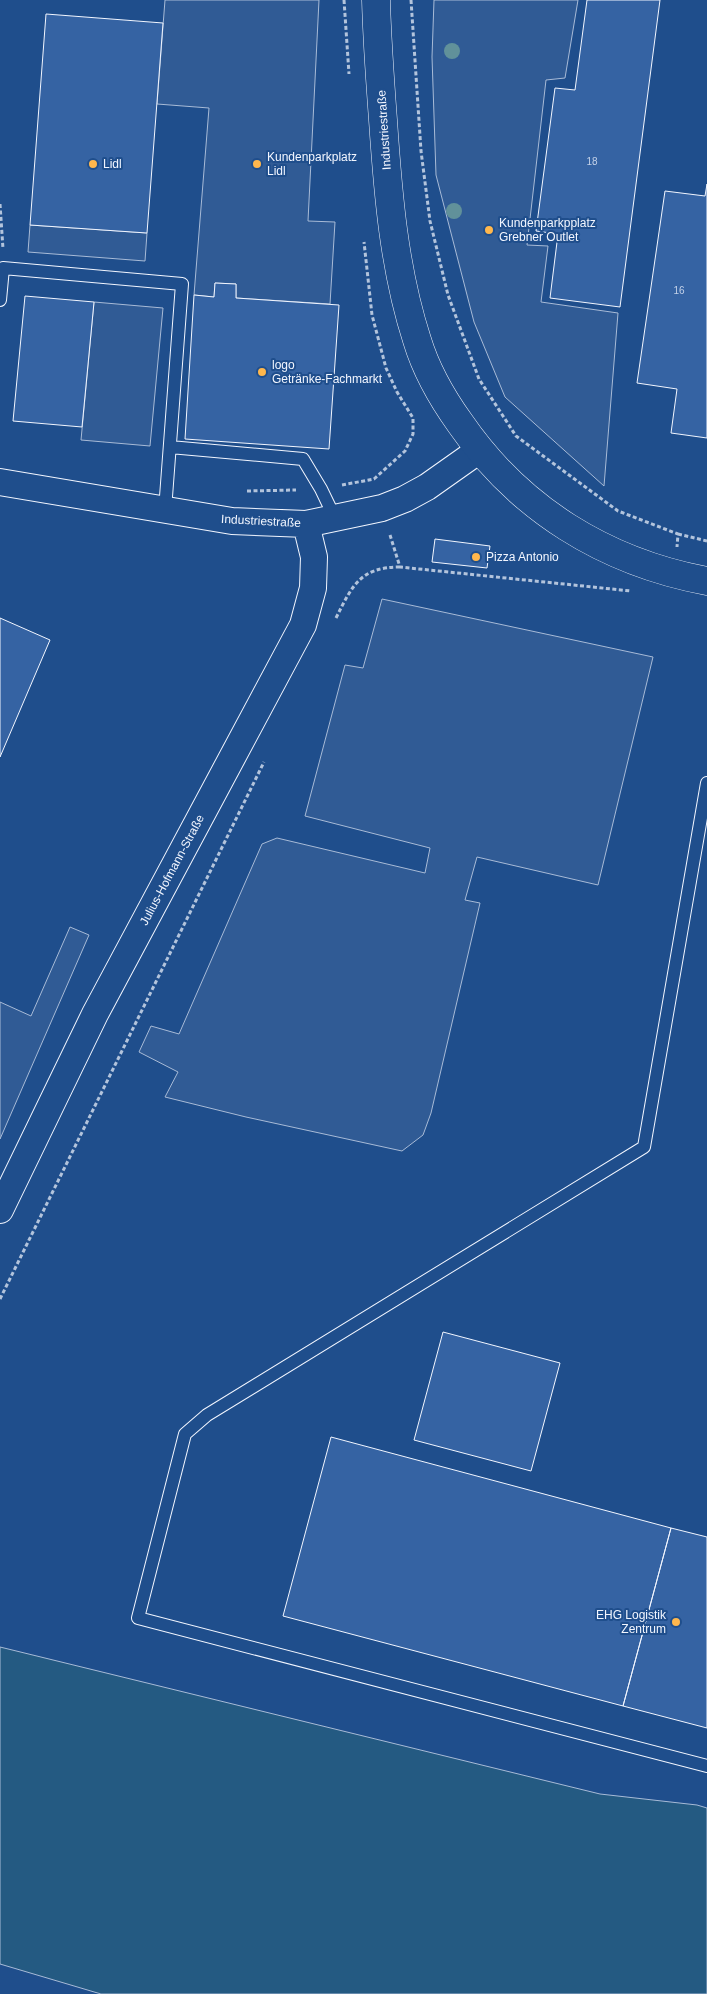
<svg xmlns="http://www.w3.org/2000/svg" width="707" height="1994" font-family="Helvetica,sans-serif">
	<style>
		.green { fill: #245a82; stroke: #a8bbd7 }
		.parking { fill: #305b95; stroke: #a8bbd7 }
		.building { fill: #3563a3; stroke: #f2f6ff }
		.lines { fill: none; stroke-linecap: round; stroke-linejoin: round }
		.lane-casing { stroke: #f2f6ff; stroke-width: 14 }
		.street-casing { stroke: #f2f6ff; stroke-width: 28 }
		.secondary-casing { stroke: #f2f6ff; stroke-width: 29 }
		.path { stroke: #b3c4dc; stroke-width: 3; stroke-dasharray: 4 2.5; stroke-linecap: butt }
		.lane { stroke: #1f4e8c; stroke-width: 12 }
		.street { stroke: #1f4e8c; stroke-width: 26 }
		.secondary { stroke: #1f4e8c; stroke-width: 28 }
		.tree { fill: #61919a }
		.poi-dot { fill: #ffb74d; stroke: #1f4e8c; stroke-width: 2 }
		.labels { text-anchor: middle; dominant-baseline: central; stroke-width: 4; stroke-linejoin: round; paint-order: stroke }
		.number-label { font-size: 10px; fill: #c3d1e8 }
		.street-label { font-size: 12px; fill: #f2f6ff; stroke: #1f4e8c }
		.poi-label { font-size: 12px; fill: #f2f6ff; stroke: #1f4e8c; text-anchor: start }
	</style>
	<rect width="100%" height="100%" fill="#1f4e8c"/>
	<path class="green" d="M0,1647L600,1794L697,1805L707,1808V1994H101L0,1964Z"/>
	<path class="parking" d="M165,0H319L308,221L335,222L330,304L236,298V284L215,283L214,297L194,295L209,108L157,104Z
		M434,0H578L565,78L546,80L527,245L548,246L541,302L618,313L604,486L505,397L474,322L436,175L432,57Z
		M30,225L147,233L145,261L28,252Z
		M94,302L163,308L150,446L81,440Z
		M382,599L653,657L598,885L477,857L465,900L480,903L431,1113L423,1135L402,1151L246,1117L165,1097L178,1072L139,1052L151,1026L179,1034L262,844L277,838L425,873L430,848L305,816L345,665L363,668Z
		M70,927L89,935L0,1139V1002L31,1016Z"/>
	<path class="building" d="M587,0H660L620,307L550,298L558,234L536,231L555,88L575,90Z
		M46,14L163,23L147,233L30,225Z
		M707,184V438L671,433L677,389L637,383L665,191L705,196Z
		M215,283L236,284V298L339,305L329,449L185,439L194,295L214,297Z
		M25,296L94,302L82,427L13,421Z
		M435,539L490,546L487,568L432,562Z
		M0,618L50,640L0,757Z
		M443,1332L560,1363L531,1471L414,1440Z
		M331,1437L671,1528L623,1706L283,1616Z
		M671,1528L707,1537V1728L623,1706Z"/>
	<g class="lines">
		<g class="lane-casing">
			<path id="lane" d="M0,300L3,268L182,284L165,510
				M170,447L303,459L321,489L335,518
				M707,783L644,1147L207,1415L185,1434L138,1618L707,1766"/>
		</g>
		<g class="street-casing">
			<path id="street" d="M0,482L232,521L306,524L382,508L405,499L427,487L478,451
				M0,1210L95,1014L303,625L313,588L314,557L306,524"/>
		</g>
		<g class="secondary-casing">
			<path id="secondary" d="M376,0C377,40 380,80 383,120C388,194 394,269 417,340C426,370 442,398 460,423C519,509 605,562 707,581"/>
		</g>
		<path class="path" d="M344,0L349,74
			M411,0L421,151L430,221L448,295L479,379L516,436L618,511L678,534L677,547
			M0,204L3,249
			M342,485L374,479L405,451L413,434V418L397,392L386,368L372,315L364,242
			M247,491L296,490
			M678,534L707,541
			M390,535L400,567L631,591
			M336,618C352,586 360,567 400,567
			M0,1299L264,762"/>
		<use href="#lane" class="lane"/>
		<use href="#street" class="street"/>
		<use href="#secondary" class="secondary"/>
	</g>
	<g class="tree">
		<circle cx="452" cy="51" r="8"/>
		<circle cx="454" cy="211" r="8"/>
	</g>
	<g class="poi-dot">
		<circle cx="93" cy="164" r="5"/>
		<circle cx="257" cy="164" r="5"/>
		<circle cx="489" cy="230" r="5"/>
		<circle cx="262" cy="372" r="5"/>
		<circle cx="476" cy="557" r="5"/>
		<circle cx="676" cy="1622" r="5"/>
	</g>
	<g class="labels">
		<g class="number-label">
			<text x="592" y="161">18</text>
			<text x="679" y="290">16</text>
		</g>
		<g class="street-label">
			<text transform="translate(384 130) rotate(-94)">Industriestraße</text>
			<text transform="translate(261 521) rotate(3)">Industriestraße</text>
			<text transform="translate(172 870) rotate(-62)">Julius-Hofmann-Straße</text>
		</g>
		<g class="poi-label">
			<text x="267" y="157">Kundenparkplatz<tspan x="267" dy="14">Lidl</tspan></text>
			<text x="103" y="164">Lidl</text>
			<text x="499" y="223">Kundenparkpplatz<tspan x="499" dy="14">Grebner Outlet</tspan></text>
			<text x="272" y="365">logo<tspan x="272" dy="14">Getränke-Fachmarkt</tspan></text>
			<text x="486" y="557">Pizza Antonio</text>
			<text x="666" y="1615" text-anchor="end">EHG Logistik<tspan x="666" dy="14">Zentrum</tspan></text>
		</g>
	</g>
</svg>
